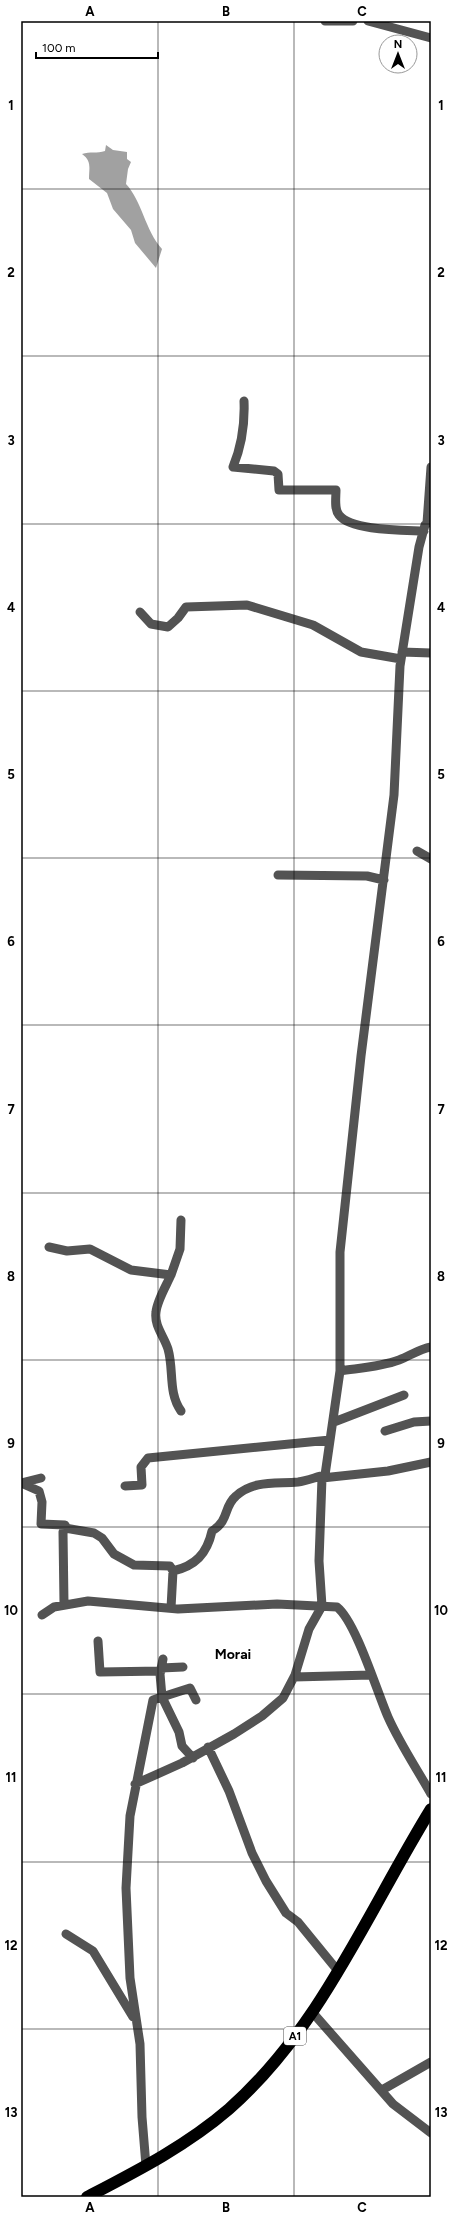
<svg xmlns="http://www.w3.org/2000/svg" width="452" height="2218" font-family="Figtree,sans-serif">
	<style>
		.water { fill: #a1a1a1 }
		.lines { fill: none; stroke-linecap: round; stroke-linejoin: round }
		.minor { stroke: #535353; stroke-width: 9 }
		.highway { stroke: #000; stroke-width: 12 }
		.grid { fill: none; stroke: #000; stroke-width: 1; stroke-opacity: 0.55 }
		.labels { text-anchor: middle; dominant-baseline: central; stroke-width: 3; stroke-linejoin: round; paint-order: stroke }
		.shield { fill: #fff; stroke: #4c4c4c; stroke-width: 1 }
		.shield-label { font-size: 11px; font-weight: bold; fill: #000 }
		.quarter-label { font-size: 14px; font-weight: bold; fill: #000; stroke: #fff }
		.neatline { fill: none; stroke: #000; stroke-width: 1.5 }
		.grid-label { font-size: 13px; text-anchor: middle; font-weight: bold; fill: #000 }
	</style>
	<rect width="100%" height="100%" fill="#fff"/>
	<path class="water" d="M106,145L113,150L127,152V159L131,162L128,169L126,184C142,201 145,230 162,249L156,268L135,243L131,230L113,209L107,193L89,179C89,168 92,161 82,154C90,151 97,154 105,151Z"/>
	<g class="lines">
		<path class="minor" d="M325,21H353
			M368,21L431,38
			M244,401C245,425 242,445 233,467L274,471L278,474L279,490H336C336,498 334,509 339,515C351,531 404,530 424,531
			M427,523L431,467
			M140,612L151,624L168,627L178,618L186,607L247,605L313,625L361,652L401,659
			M402,652L431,653
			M417,851L431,859
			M278,875L367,876L384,880
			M49,1247L67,1251L90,1249L131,1270L171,1275L180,1249L181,1220
			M171,1275C166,1286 157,1301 156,1312C154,1326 164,1336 168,1349C174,1370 168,1393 181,1411
			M340,1371C360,1368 380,1367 399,1360C410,1356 419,1349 431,1347
			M334,1422L404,1395
			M385,1431L414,1422L431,1421
			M41,1478L21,1483L39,1491L42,1502L41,1524L65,1525L67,1529
			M322,1478L388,1471L431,1462
			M125,1486L142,1485L141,1467L148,1458L330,1440
			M173,1571C195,1566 207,1554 212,1531C230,1520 223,1507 236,1496C254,1480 275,1484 298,1482C307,1481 316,1477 325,1475
			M64,1604L63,1532L65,1528L94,1533L102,1538L114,1554L134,1565L170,1566L173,1571L171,1608
			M42,1615L54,1607L88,1601L178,1609L277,1604L337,1607C356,1622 377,1692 388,1717C400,1744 417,1769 431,1794
			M98,1641L100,1672L161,1671
			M161,1668L183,1667
			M294,1677L371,1675
			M208,1747L229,1791L252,1853L266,1881L286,1913L298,1922L338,1971
			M193,1758L182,1746L179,1732L162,1697L190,1688L196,1700
			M135,1784L182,1763L234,1734L262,1716L283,1698L295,1675L309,1629L322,1606L319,1561L322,1478L325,1475L340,1371V1252L361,1056L394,795L400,666L419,547L425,525L431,521
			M66,1934L93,1951L133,2017
			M313,2013L393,2104L431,2133
			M382,2090L431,2062
			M146,2166L142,2117L140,2044L130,1978L126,1888L130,1816L153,1700L162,1697L160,1674L163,1659"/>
		<path class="highway" d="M87,2197C137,2171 186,2146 229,2109C321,2028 368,1911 431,1809"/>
	</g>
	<path class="grid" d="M158,21V2197M294,21V2197M21,189H431M21,356H431M21,524H431M21,691H431M21,858H431M21,1025H431M21,1193H431M21,1360H431M21,1527H431M21,1694H431M21,1862H431M21,2029H431"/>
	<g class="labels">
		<rect class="shield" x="284" y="2027" width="22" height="18" rx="3"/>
		<g class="shield-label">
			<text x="295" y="2036">A1</text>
		</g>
		<g class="quarter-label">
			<text x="233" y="1654">Morai</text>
		</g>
	</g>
	<rect width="452" height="2218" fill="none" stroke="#ffffff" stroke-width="44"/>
	<g transform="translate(398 54)"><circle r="19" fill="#ffffff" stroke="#999999"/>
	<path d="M0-3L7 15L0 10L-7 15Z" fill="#000000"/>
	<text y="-6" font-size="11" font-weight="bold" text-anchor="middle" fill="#000000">N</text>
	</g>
	<path d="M36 52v6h122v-6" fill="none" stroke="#000000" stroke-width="2"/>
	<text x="42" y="52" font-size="12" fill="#000000" stroke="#ffffff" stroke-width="3" paint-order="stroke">100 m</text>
	<rect x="22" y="22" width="408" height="2174" class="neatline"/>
	<g class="grid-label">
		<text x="90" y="16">A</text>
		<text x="226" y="16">B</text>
		<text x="362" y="16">C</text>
		<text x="11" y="110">1</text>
		<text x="441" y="110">1</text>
		<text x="11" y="277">2</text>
		<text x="441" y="277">2</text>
		<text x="11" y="445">3</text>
		<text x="441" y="445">3</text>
		<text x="11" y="612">4</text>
		<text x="441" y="612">4</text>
		<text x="11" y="779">5</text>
		<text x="441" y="779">5</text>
		<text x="11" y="946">6</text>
		<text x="441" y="946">6</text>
		<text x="11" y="1114">7</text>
		<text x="441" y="1114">7</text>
		<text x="11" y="1281">8</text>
		<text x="441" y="1281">8</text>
		<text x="11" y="1448">9</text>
		<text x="441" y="1448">9</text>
		<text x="11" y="1615">10</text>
		<text x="441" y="1615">10</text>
		<text x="11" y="1782">11</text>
		<text x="441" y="1782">11</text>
		<text x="11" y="1950">12</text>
		<text x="441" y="1950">12</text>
		<text x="11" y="2117">13</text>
		<text x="441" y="2117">13</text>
		<text x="90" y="2212">A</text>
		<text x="226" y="2212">B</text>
		<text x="362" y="2212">C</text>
	</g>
</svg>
